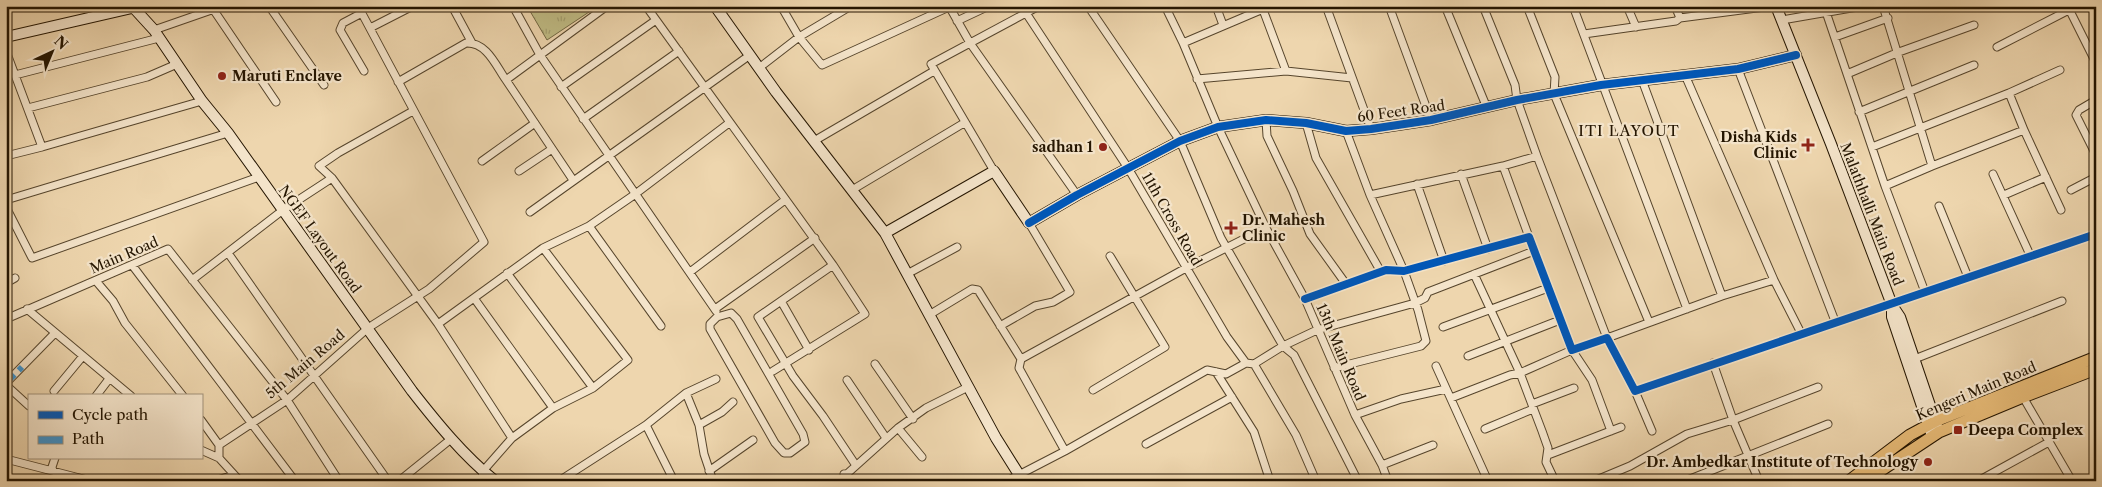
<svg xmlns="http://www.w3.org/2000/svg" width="2102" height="487" font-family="'Libre Caslon Text',serif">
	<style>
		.grass { fill: url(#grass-tufts); stroke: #726843 }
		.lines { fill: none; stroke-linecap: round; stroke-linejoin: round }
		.street-casing { stroke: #56452c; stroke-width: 9 }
		.secondary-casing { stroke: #241501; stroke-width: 12 }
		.primary-casing { stroke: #241501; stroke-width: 13 }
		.street { stroke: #f4e4ca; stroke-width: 7 }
		.secondary { stroke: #f4e4ca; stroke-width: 10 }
		.primary { stroke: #e7bb77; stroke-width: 11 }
		.quiet { stroke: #3b93d0; stroke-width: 6; stroke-dasharray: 12 6; stroke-linecap: butt }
		.cycleway-casing { stroke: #f4e4ca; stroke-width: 11 }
		.cycleway { stroke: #0057b8; stroke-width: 8 }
		.poi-dot { fill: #8f2418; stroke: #f4e4ca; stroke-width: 2 }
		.labels { text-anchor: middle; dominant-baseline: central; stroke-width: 4.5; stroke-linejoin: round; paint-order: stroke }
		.poi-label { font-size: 14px; font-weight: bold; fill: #241501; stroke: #f4e4ca; text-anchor: start }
		.street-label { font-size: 14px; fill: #241501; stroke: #f4e4ca }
		.neighbourhood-label { font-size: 15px; letter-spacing: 1px; fill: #241501; stroke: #f4e4ca }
	</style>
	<defs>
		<pattern id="grass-tufts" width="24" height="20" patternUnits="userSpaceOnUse" patternTransform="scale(1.25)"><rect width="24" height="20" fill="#c0bc85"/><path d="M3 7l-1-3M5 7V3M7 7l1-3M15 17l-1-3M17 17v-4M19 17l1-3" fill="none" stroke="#a5a171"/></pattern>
	</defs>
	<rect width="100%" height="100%" fill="#eed6ae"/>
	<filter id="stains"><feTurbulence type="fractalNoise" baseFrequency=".004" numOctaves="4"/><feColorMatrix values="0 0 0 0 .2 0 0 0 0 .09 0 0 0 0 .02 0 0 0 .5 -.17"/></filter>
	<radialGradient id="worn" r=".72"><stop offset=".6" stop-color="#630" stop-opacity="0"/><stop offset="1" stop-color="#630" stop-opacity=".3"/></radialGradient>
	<path class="grass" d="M527,6H598L547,40Z"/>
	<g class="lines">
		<g class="street-casing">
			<path id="street" d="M269,6L324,85
				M452,6L472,43
				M513,6L540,55L716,311
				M646,6L833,265L758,317L793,376L823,416L855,464
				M781,6L799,37L822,65L949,7
				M949,6L970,43L1077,195
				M1088,6L1180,141L1221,238L1283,346L1294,355L1358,481
				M1165,6L1183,43L1218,127L1266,228L1305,299L1355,415L1382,465L1388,481
				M1216,6L1223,25
				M1326,6L1371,129
				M1389,6L1431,120
				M1445,6L1487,108
				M1483,6L1515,85L1517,100L1537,156L1607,338L1722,296L1774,280
				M1527,6L1555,77L1554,94L1649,322
				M1573,6L1687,309
				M1627,6L1636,27
				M1883,6L1932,166L1885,186
				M1262,7L1286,71
				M2068,7L2096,63
				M213,9L276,102
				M1826,12L1885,186L1925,292
				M362,13L343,23L340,30L364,71
				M1026,13L1128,168L1227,337L1246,363
				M1680,18L1772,6
				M1782,20L1863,6
				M957,21L989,6
				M370,28L413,6
				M154,30L223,6
				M1584,34L1676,21L1680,18L1675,6
				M1835,37L1888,18
				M1183,43L1263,9
				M1997,47L2069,10
				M6,51L42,147L202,101
				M759,68L799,37L851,6
				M1738,69L1835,321
				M1847,74L1899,52L1974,25
				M15,75L159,38
				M1685,75L1774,280L1801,333
				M1197,79L1286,71L1352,78
				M1642,80L1722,296
				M398,82L466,43C487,42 496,66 506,80
				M561,87L656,20
				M2096,100L2079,110L2076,115L2096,155
				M28,108L147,77L177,64
				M413,111L338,153L319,166L332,178L438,324L512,438
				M1859,112L1974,65
				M583,119L679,51
				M1266,120L1267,136L1293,191L1310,234L1346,284
				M1306,123L1316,158L1381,272
				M2024,130L2061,210
				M814,141L934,71
				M1872,147L2009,93L2060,70
				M6,156L42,147
				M482,161L535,123
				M1503,166L1529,237
				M1932,166L2024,130L2009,93
				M519,171L552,149
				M994,171L931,64L1039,6
				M1461,174L1488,249
				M1993,174L2031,257
				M573,180L506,80L607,6
				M1417,184L1444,261
				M852,190L964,123
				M2071,190L2096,177
				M1370,195L1503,166L1537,156
				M2004,195L2046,177
				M6,200L228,133
				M1939,206L1968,277
				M6,207L32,258L259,177
				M530,212L750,55
				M589,226L661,326
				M228,253L388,481
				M132,265L295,481
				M690,272L785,200
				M507,273L593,388
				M907,274L957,247
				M1474,274L1520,373L1542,431L1548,448L1546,462L1555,481
				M192,280L283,210L332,178
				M96,281L113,301L125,323L183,396
				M6,283L15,278
				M474,298L553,408
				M1305,299L1386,270L1404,271L1529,237L1572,350L1607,338L1635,391L2096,234
				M781,301L809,350
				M27,309L131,396
				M715,309L815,238
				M731,313L737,319L803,434L805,442L790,453H784L775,443L710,329V324L717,317Z
				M929,315L972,289L978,290L1021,359
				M6,319L168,249L287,400L339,481
				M438,324L543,248L589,226L634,195L729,123
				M1000,326L1035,306L1053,302L1070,292L1029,223
				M1443,327L1548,288
				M1468,356L1560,320
				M1912,360L2062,301
				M1713,363L1733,420L1759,481
				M875,364L913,419
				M1254,364L1296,435L1316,481
				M1436,366L1488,481
				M1334,368L1421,346L1426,341L1418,310L1404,271L1370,195L1346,131
				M773,371L865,314L833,265
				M1216,372L1254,432L1270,481
				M847,380L886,438
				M6,383L55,333
				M6,385L29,406
				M1093,390L1165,347L1110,256
				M54,391L83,356
				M1635,391L1652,431
				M686,393L699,425L704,454L713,481
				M96,396L109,379
				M2023,397L2072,481
				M1451,398L1510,375L1520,373L1572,350L1592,380L1611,431
				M1532,404L1574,388
				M1355,415L1401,399L1446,389
				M201,420L219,445
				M646,425L674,481
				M699,425L722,412L733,402
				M898,428L922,457
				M1485,429L1533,409
				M1146,444L1232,397
				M201,450L219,458L240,481
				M1065,451L1019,368L1021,359L1186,268L1266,228
				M1548,455L1621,427
				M219,458V445L287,400L368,328L429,289L484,242L358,6
				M6,459L91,481
				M1382,465L1433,445
				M53,471L52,467L55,458
				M709,471L753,440
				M844,474L850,481
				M214,481L234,475
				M399,481L451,439
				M482,481L483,471L512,438L553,408L593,388L628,360L543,248
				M559,481L646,425L686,393L716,379
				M839,481L898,428L926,408L968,387
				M1007,481L1065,451L1207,370L1226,374L1246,363L1254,364L1283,346L1317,330L1415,303L1425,298L1428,292L1534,251
				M1594,481L1630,466L1687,434L1733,420L1818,387
				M1685,481L1828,424
				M1978,481L2049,442
				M2087,481L2096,476"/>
		</g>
		<g class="secondary-casing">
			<path id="secondary" d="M132,6L154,30L202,101L228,133L412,391C437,423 463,455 495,481
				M715,6L776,92L885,233L996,438L1023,481
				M1776,6L1831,144L1892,305L1900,317L1938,429
				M6,37L132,8
				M885,233L994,171L1029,223L1077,195L1180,141L1218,127L1266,120L1306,123L1346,131L1371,129L1431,120L1517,100L1601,85L1738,69L1796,55
				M1892,306V317L1932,436"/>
		</g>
		<g class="primary-casing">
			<path id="primary" d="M1849,481L1910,435L1936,421L2096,357
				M1865,481L1939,432L2023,397L2096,369"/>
		</g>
		<use href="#street" class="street"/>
		<use href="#secondary" class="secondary"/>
		<use href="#primary" class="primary"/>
		<path class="quiet" d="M6,383L22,367"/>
		<g class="cycleway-casing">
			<path id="cycleway" d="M1029,223L1077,195L1180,141L1218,127L1266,120L1306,123L1346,131L1371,129L1431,120L1517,100L1601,85L1738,69L1796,55
				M1305,299L1386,270L1404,271L1529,237L1572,350L1607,338L1635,391L2096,234"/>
		</g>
		<use href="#cycleway" class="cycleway"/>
	</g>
	<g class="poi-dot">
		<circle cx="222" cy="76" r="5"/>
		<path d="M1805.5 137.5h5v5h5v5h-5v5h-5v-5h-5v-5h5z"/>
		<circle cx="1103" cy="147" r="5"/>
		<path d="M1228.5 220.5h5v5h5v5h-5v5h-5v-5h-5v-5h5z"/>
		<rect x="1953" y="425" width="10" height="10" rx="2.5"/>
		<circle cx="1928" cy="462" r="5"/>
	</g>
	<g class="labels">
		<g class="poi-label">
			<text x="232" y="76">Maruti Enclave</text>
			<text x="1797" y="137" text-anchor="end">Disha Kids<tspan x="1797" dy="16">Clinic</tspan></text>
			<text x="1093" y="147" text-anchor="end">sadhan 1</text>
			<text x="1242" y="220">Dr. Mahesh<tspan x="1242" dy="16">Clinic</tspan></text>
			<text x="1968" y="430">Deepa Complex</text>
			<text x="1918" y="462" text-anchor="end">Dr. Ambedkar Institute of Technology</text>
		</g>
		<g class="street-label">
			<text transform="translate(1401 111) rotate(-8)">60 Feet Road</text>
			<text transform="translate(1872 214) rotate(69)">Malathhalli Main Road</text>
			<text transform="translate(1172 219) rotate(60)">11th Cross Road</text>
			<text transform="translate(320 239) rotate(54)">NGEF Layout Road</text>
			<text transform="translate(124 255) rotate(-23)">Main Road</text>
			<text transform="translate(1341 352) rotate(67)">13th Main Road</text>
			<text transform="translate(305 364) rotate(-40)">5th Main Road</text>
			<text transform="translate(1976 391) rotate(-23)">Kengeri Main Road</text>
		</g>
		<g class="neighbourhood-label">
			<text x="1629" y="130">ITI LAYOUT</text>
		</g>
	</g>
	<rect width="2102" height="487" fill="none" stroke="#eed6ae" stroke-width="25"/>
	<rect x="8" y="8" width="2087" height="472" fill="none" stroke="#241501" stroke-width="2.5"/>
	<rect x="12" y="12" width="2077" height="462" fill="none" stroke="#241501"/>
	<rect x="28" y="394" width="175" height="65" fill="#f4e4ca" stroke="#a1917a"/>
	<rect x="38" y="411" width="25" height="8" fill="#0057b8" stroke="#a1917a"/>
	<text x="72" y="420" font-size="15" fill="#241501">Cycle path</text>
	<rect x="38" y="436" width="25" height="8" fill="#3b93d0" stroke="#a1917a"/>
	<text x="72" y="444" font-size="15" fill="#241501">Path</text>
	<g transform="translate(52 52) rotate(44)" stroke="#f4e4ca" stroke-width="4" paint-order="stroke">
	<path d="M0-4L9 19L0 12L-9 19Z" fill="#241501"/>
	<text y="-8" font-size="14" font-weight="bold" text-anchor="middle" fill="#241501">N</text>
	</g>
	<rect width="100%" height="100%" filter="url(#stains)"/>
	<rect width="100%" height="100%" fill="url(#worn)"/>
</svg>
